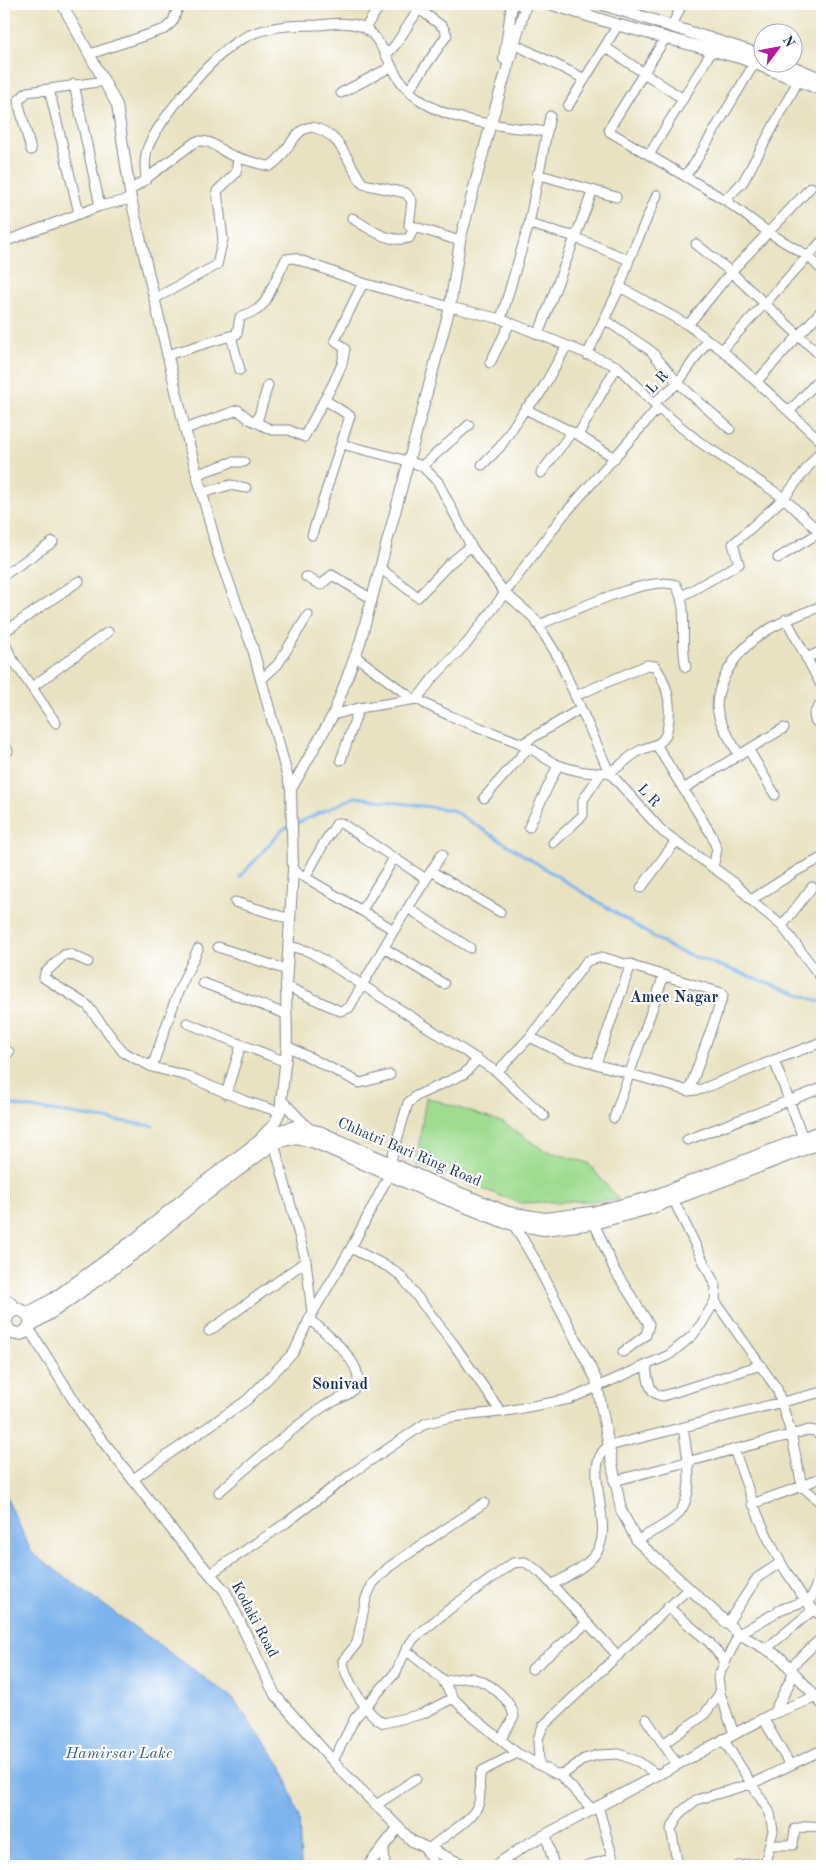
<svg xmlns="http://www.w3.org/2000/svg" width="826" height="1870" font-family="'Old Standard TT',serif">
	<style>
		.green { fill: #9fdc90; stroke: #5d8677 }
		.water { fill: #7eb4ed; stroke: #4c72a6 }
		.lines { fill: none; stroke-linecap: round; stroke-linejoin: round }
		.stream { stroke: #7eb4ed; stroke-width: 3 }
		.minor-casing { stroke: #828890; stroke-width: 11 }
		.tertiary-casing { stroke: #828890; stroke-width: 12 }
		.secondary-casing { stroke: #828890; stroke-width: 13 }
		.primary-casing { stroke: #828890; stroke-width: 14 }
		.minor { stroke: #fff; stroke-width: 9 }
		.tertiary { stroke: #fff; stroke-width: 10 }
		.secondary { stroke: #fff; stroke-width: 11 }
		.primary { stroke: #fff; stroke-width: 12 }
		.labels { text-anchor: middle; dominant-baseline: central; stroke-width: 4.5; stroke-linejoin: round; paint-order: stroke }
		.street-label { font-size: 15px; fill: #1b2f5e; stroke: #fff }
		.neighbourhood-label { font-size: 16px; font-weight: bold; fill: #1b2f5e; stroke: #fff }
		.water-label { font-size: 16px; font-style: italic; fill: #3e5e90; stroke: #fff }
	</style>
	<rect width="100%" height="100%" fill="#fff"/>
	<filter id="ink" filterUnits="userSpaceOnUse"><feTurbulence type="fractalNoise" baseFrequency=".02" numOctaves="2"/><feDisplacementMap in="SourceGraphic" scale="10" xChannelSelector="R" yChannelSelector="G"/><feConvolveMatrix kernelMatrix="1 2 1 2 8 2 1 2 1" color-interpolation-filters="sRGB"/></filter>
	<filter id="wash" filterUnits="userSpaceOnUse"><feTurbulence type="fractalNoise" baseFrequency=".0096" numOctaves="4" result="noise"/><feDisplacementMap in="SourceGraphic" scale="20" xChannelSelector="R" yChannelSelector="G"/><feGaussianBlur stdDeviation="1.12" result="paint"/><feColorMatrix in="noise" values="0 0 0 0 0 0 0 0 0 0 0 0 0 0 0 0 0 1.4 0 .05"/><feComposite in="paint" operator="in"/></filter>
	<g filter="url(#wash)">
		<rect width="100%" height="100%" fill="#e9e2c2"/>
		<path class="green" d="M426,1097L504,1123L543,1150L588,1163L619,1200L520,1203L416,1164Z"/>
		<path class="water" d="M4,1492L32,1553L231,1697L283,1768L299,1818L301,1866H4Z"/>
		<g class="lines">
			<path class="stream" d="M240,877L282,830L355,797L452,810L673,949L822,1002
				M4,1104L153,1126"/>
		</g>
	</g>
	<g filter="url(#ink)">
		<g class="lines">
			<g class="minor-casing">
				<path id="minor" d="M672,26L682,4
					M365,28L381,4
					M666,37L609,129L610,132L725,200L768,232L809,257L822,270
					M514,44L585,79
					M605,47L683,99
					M90,54L165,29L173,21L179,5
					M387,54L396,44L422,4
					M74,84L100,206
					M409,90L447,35L443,27L419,9
					M341,93L391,67
					M568,106L618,25
					M31,150L18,101L27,92L49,89
					M649,155L713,49
					M537,174L616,197
					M685,175L693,166L754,64
					M146,180C145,169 144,157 148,147C161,117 211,58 238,41C262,26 291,25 318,25C333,24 349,21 363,27C380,35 389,65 399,79C430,124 497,124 547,132
					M131,190L195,142C209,137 219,150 231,155C235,157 265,166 270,166C287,157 293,128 312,127C343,134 346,162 363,184L406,193L412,201L409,225L460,241
					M725,200L743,182L798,81
					M79,213L49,89L105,81
					M352,218C368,228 389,244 409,238L414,228
					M529,224L569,235L629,260
					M4,242L100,206L131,199
					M696,244L731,272L822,357
					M620,287L688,325L708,340
					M154,299L217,265L223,239L217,191L236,173L238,158
					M501,319L529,224L550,116
					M604,319L651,351L678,383L730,429
					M688,325L731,272L811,187
					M538,335L593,190
					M231,336L240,370
					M722,350L822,442
					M167,355L237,334L240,317L257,310L265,302L286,259L294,258L363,283L450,307L501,319L617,366L654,403
					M587,355L620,287L629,260L657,195
					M490,363L510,323
					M757,381L822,310
					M658,408L698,441L784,498L814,527L822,530
					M525,409L578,435L615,458
					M789,412L822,376
					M257,422L268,385
					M185,429L238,410L249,419L272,430H289L304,437L333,384L342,364L345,349L335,340L363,283
					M578,435L617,366
					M341,444L408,461L422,466L438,482L471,546L504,592L534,618L558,657L609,772L662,831L736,884L751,900L782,926L822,979
					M482,465L500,447L525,409L539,395L566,347
					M422,466L469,425
					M541,473L572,432
					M198,474L232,462H244
					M202,493L230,485L246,488
					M312,535L350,416L325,400
					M778,558L822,531
					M380,568L418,597L449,564L471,546
					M4,575L53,542
					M306,577L321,585L332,575L372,599
					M682,596L739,564L733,544L784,498L822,449
					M786,619L822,687
					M538,625C567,614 649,574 676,585C690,611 679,639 686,667
					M4,632L79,581
					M4,642L13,660L4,666
					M355,656L413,699
					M806,658L822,651
					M13,660L56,723
					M262,679L278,664L308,615
					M32,687L108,632
					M417,699C450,719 487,729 522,744C535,749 545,760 558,765C571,770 592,775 607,772C619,770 629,755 641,750C652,745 663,746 667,731C672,709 669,686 655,666L647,665L575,696
					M822,702L814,714L815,720L822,727
					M333,715L359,708L417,699L433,678L468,642L562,517L658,408L654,403L678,383L708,340L722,350L822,241
					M522,744L580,709
					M4,746L8,751
					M657,746L711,834L717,849L713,868
					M749,750L775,795
					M739,755C731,740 718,723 717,706C717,696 721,684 725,676C745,635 781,621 822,606
					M341,760L359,708
					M683,789L784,728
					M484,798L529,747
					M529,827L558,765
					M553,843L583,815V800L601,773
					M293,870L394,930
					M431,871L500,912
					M306,876L324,843L337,823H341L426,879
					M641,888L676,841
					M751,900L798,870L822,858
					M235,902L290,919
					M408,908L470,948
					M362,910L394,858
					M782,926L812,887
					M289,946L308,951L322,959L497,1072L544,1116
					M218,947L287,970
					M384,948L444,984
					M88,962L70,954L64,955L45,973L44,978L87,1005L123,1052L152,1067L187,1076L245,1101L280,1112
					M203,983L286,1014
					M286,986L340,1011L349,1008L394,930L442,854
					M187,1023L286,1062
					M530,1037L568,1056L689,1091L702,1089L774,1060L803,1138
					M287,1046L360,1083L390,1075
					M4,1050L9,1052
					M774,1060L822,1042
					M596,1064L631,964
					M152,1067L178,992L198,949
					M497,1072L530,1037L587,961L602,957L722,993L723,996L689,1091
					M226,1094L241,1045
					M614,1118L664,975
					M687,1140L822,1088
					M274,1143L306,1261L312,1313
					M390,1164L408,1103L416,1096L464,1074L478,1059
					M594,1223L615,1271L649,1324L646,1335L623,1352
					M351,1248L392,1269L401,1276L453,1343L501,1412
					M715,1301L777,1389L791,1433L802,1486L822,1504
					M209,1331L306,1261
					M646,1366C648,1378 648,1395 663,1396L761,1365
					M734,1449C750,1496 765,1541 793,1582C801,1595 810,1608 822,1617
					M133,1479L247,1400L294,1352L309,1319L351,1248L389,1175
					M614,1481L809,1430L815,1431L822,1438
					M219,1492C253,1463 287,1432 323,1407C333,1400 357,1395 358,1380C359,1359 324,1331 309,1319
					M752,1504L802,1486L822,1477
					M637,1541C649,1533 663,1527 674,1518C698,1498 687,1454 683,1428
					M210,1574L286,1523L352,1473L426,1423L451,1417L501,1412L570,1399L669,1355L692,1336L702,1323L715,1301L716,1287L673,1199
					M552,1585C567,1576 589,1566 598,1550C614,1522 580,1464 609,1446L822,1392
					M809,1605L822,1569
					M668,1607L709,1642L725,1662
					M727,1624L757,1578L780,1563
					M767,1648L813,1610
					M406,1650L442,1679L453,1698L467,1712L517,1753L556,1774L565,1773L584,1759L598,1755L619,1754L639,1762L657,1775
					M790,1668L822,1637
					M532,1669L587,1623
					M444,1682C453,1680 462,1677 471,1678C488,1681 511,1699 514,1716L501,1739
					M720,1693L734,1734
					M453,1698L422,1714L384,1723C368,1717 344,1677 343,1661L357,1643L366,1598L373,1583L389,1567L484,1503
					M763,1718L790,1765
					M646,1719L677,1764
					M723,1739L770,1813L773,1831L765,1863L767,1866
					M663,1744L704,1715L715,1700L720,1693L718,1677L739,1634L782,1609L805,1601
					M333,1761L355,1718L396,1672L406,1650L414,1638L452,1607L513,1563L525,1562L541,1573L618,1656
					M539,1763L538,1739L543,1726L688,1589
					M559,1774L592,1809
					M376,1805L416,1779
					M598,1806L615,1866
					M546,1834L554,1866
					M769,1845H793L795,1829L809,1826L822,1827
					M423,1846L436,1866
					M384,1849L385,1866
					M429,1849C443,1835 470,1824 478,1805C483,1794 476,1781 482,1771L517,1753
					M585,1866L613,1858
					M678,1866L671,1829L681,1812L696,1800L751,1784L822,1750
					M738,1866L765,1863"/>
			</g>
			<g class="tertiary-casing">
				<path id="tertiary" d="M62,4L117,105L131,199L185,429L218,553L252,646L291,789L293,870L286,986L287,1046L280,1112L274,1124L262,1136
					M504,59L512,4
					M291,789L333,715L360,643L450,307L460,241L491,123L526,4
					M281,1100L310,1130
					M510,1218L536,1262L596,1379L621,1510L637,1541L739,1634L780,1657L822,1704
					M29,1329L85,1418L180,1540L225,1591L275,1695L340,1769L412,1841L466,1866
					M774,1713L794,1673
					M368,1866L398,1828
					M495,1866L526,1845L774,1713L821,1695"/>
			</g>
			<g class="secondary-casing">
				<path id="secondary" d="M520,4H523
					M551,4L618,25L741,58L822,90
					M602,4L764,56
					M781,62L822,79
					M4,1298L19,1310
					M4,1311L8,1316"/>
			</g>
			<g class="primary-casing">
				<path id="primary" d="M6 1322a12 12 0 1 1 24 0a12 12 0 1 1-24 0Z
					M27,1314L54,1299L135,1240L191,1193L269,1134L295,1127L319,1132L436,1184L508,1213L545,1219L592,1213L650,1198L822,1131
					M31,1325L59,1307L141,1248L197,1201L274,1143L296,1137L315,1142L432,1193L505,1222L544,1229L594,1223L653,1207L822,1142"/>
			</g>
			<use href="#minor" class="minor"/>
			<use href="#tertiary" class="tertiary"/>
			<use href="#secondary" class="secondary"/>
			<use href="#primary" class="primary"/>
		</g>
	</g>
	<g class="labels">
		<g class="street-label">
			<text transform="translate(658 383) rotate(-47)">L R</text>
			<text transform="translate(648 796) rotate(47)">L R</text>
			<text transform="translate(409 1153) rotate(23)">Chhatri Bari Ring Road</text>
			<text transform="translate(254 1620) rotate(62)">Kodaki Road</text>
		</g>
		<g class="neighbourhood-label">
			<text x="674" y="998">Amee Nagar</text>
			<text x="340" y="1385">Sonivad</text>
		</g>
		<g class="water-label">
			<text x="119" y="1754">Hamirsar Lake</text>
		</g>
	</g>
	<rect width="826" height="1870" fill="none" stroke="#fff" stroke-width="20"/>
	<g transform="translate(778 48) rotate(58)"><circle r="24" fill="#ffffff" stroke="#a4acbf"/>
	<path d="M0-4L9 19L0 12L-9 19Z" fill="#b5179e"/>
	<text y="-8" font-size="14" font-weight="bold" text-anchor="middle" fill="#1b2f5e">N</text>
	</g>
</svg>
